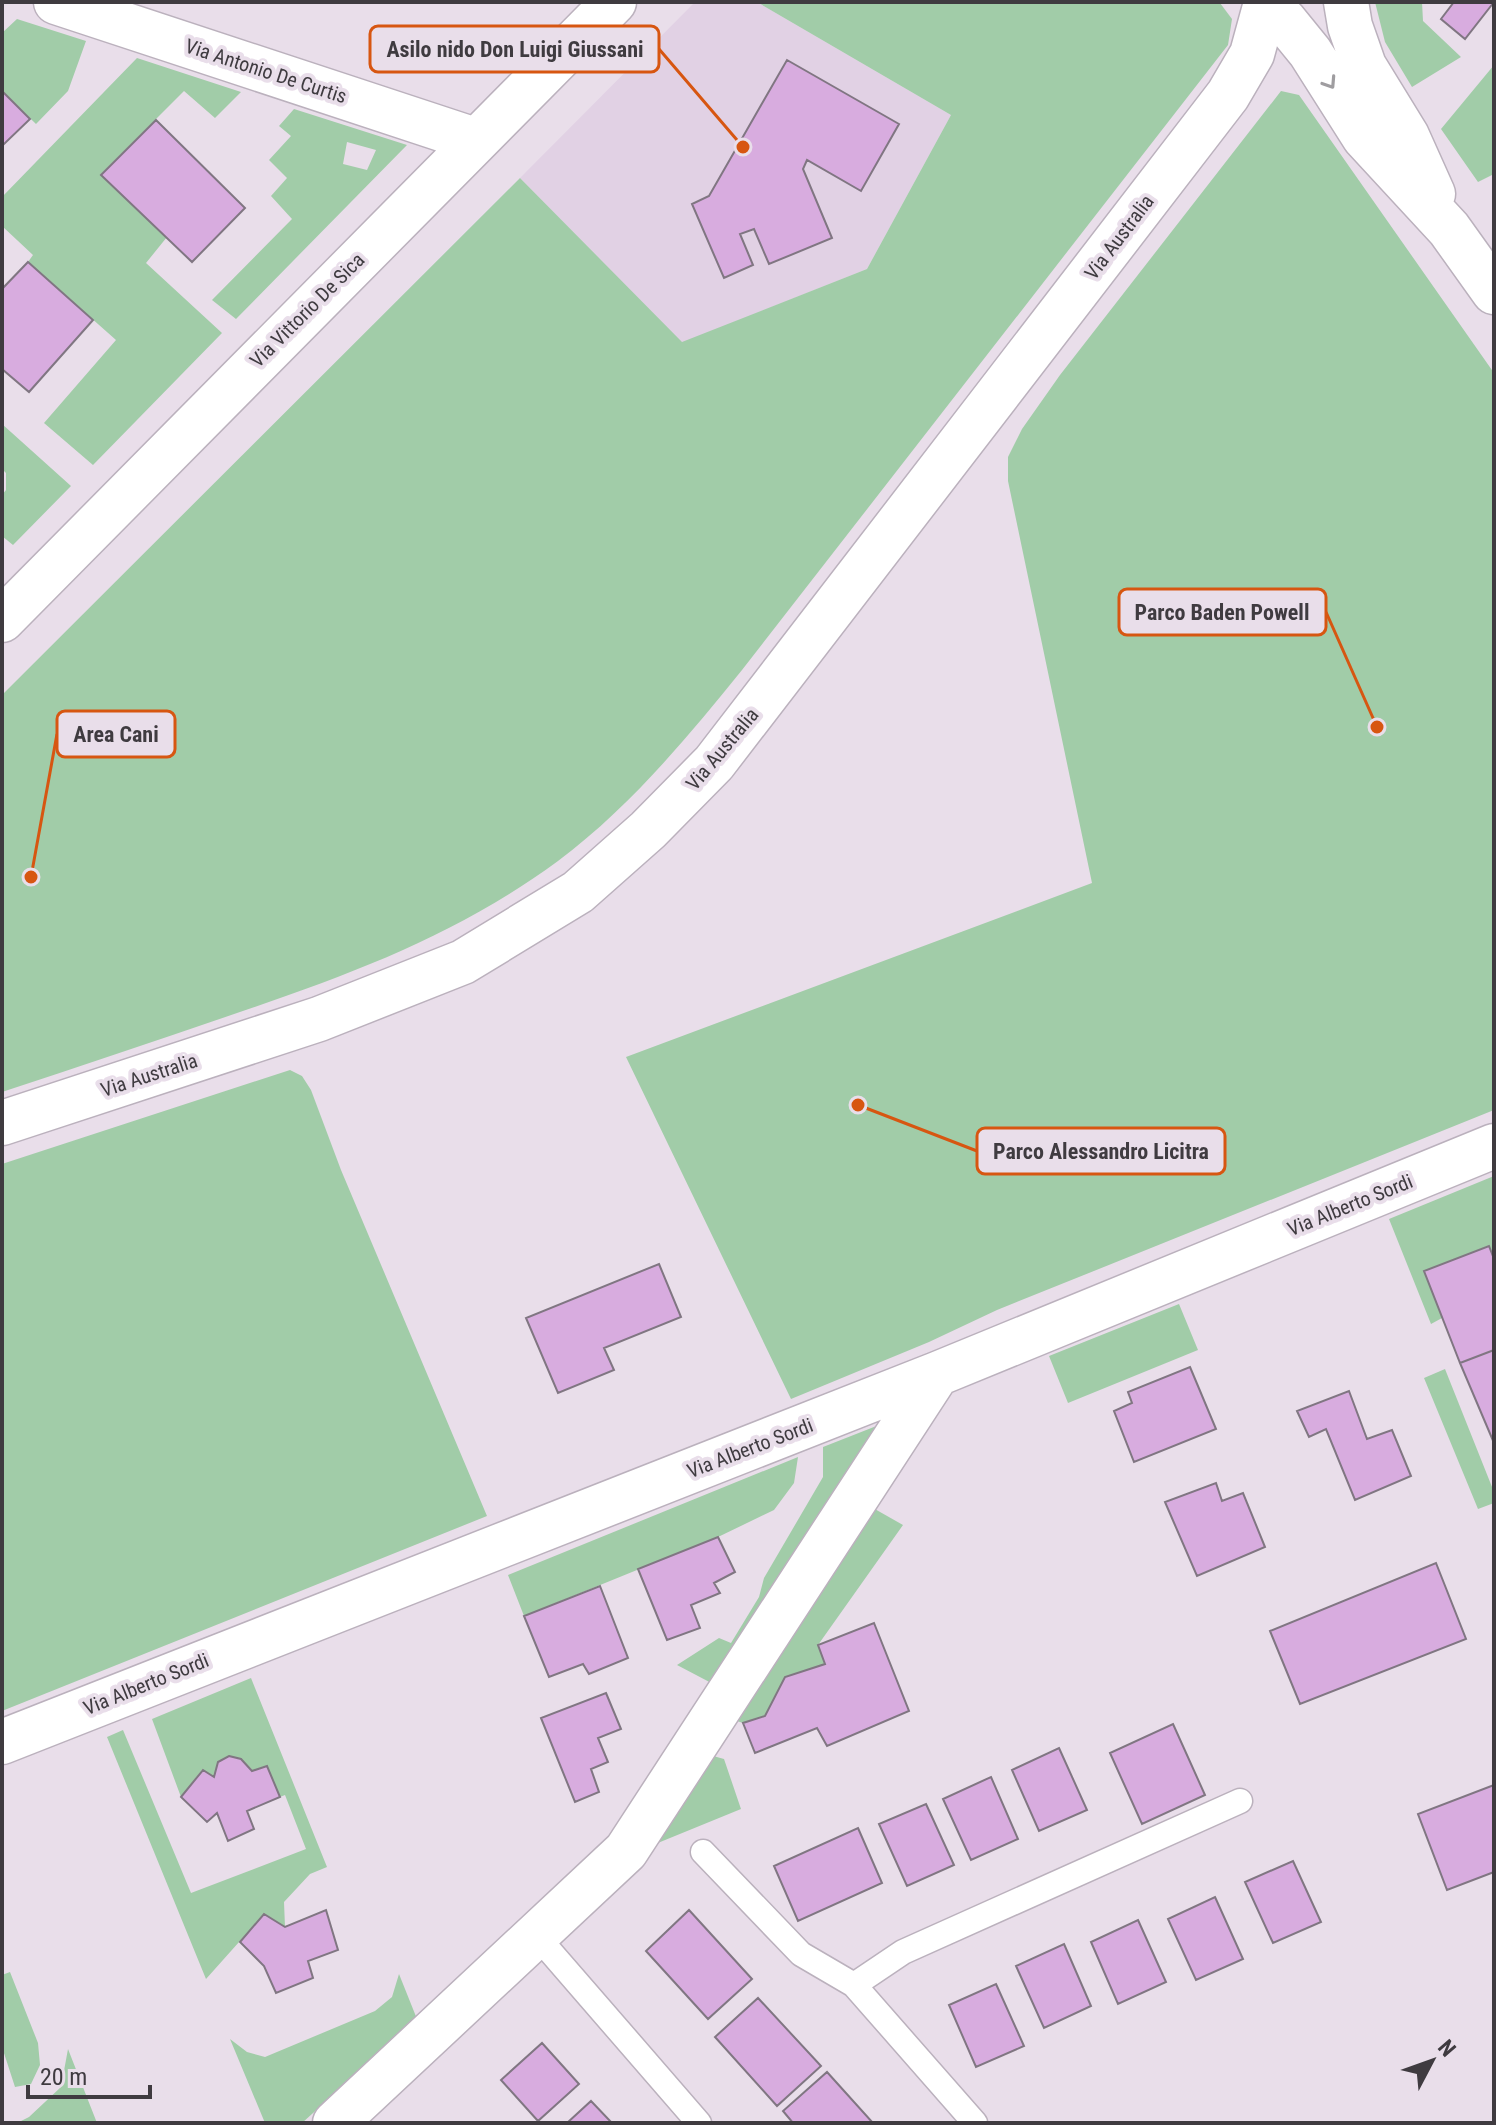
<svg xmlns="http://www.w3.org/2000/svg" width="1496" height="2125" font-family="'Roboto Condensed',sans-serif">
	<style>
		.built { fill: #e1d1e4 }
		.green { fill: #a1cca8; fill-rule: evenodd }
		.building { fill: #d8acdf; stroke: #807682; stroke-width: 2 }
		.lines { fill: none; stroke-linecap: round; stroke-linejoin: round }
		.service-casing { stroke: #bbb1bd; stroke-width: 27 }
		.minor-casing { stroke: #bbb1bd; stroke-width: 47 }
		.service { stroke: #fff; stroke-width: 24 }
		.minor { stroke: #fff; stroke-width: 44 }
		.oneway { stroke: #9f9da0 }
		.labels { text-anchor: middle; dominant-baseline: central; stroke-width: 8; stroke-linejoin: round; paint-order: stroke }
		.street-label { font-size: 20px; fill: #3f3b40; stroke: #e9deea }
		.leader { fill: none; stroke: #d75611; stroke-width: 3 }
		.callout-dot { fill: #d75611; stroke: #e9deea; stroke-width: 3 }
		.callout { fill: #e9deea; stroke: #d75611; stroke-width: 3 }
		.callout-label { font-size: 22px; text-anchor: middle; font-weight: bold; fill: #3f3b40 }
	</style>
	<rect width="100%" height="100%" fill="#e9deea"/>
	<path class="built" d="M695,2H757L951,115L867,269L682,343L520,178Z"/>
	<path class="green" d="M757,2H1216L1220,3L1232,19L1228,45L742,670C686,739 630,807 558,861C457,935 354,973 237,1013C159,1040 81,1066 2,1092V695L520,178L682,342L867,269L951,115Z
		M1422,2L1423,21L1461,57L1412,87L1385,42L1375,2Z
		M17,19L86,41L68,91L36,124L2,91V33Z
		M137,58L241,92L215,118L184,91L101,174L167,237L146,263L222,333L93,465L44,423L116,340L28,262L33,255L2,226V197Z
		M1494,65V174L1478,182L1441,129Z
		M1281,91L1299,95L1494,373V1110L997,1310L929,1342L791,1399L626,1057L1092,883L1008,481V457L1022,429L1060,375Z
		M294,109L407,145L236,319L212,300L292,219L271,196L287,178L269,160L291,136L279,126ZM347,142L376,150L367,170L343,164Z
		M2,424L71,486L13,545L2,536V495L6,490V473L2,469Z
		M290,1070L302,1076L311,1090L341,1170L487,1516L2,1711V1164Z
		M1494,1176V1259L1488,1246L1424,1271L1442,1318L1431,1324L1389,1219Z
		M1179,1304L1198,1350L1068,1403L1049,1356Z
		M1445,1369L1494,1492V1503L1478,1509L1424,1378Z
		M879,1425L717,1686L677,1665L719,1638L731,1643L759,1597L764,1578L823,1477V1447Z
		M798,1457L794,1483L774,1510L718,1537L524,1616L508,1575Z
		M873,1508L903,1525L818,1645L825,1664L785,1677L765,1716L743,1723L728,1718Z
		M251,1678L327,1867L310,1874L284,1902L285,1927L264,1914L206,1979L107,1737L123,1730L191,1893L306,1849L285,1795L280,1797L241,1759L229,1757L218,1762L214,1777L202,1770L181,1797L152,1719Z
		M706,1754L724,1759L741,1809L648,1847Z
		M10,1972L38,2043L40,2065L31,2084L15,2087L2,2047V1975Z
		M399,1974L417,2019L302,2123H265L230,2039L247,2052L265,2057L375,2011L392,1997Z
		M68,2049L97,2123H17L29,2117L61,2087Z"/>
	<path class="building" d="M1454,2H1494L1465,39L1441,19Z
		M787,60L899,124L861,191L807,160L803,169L832,238L769,264L754,229L740,234L753,265L724,278L692,204L709,196Z
		M2,91L30,119L2,146Z
		M156,120L245,208L192,262L101,175Z
		M28,262L93,320L29,392L2,369V289Z
		M1489,1246L1494,1259V1350L1460,1363L1424,1271Z
		M659,1264L681,1317L604,1348L614,1370L558,1393L526,1318Z
		M1494,1350V1443L1460,1363Z
		M1190,1367L1216,1429L1134,1462L1114,1411L1132,1403L1128,1392Z
		M1349,1391L1367,1439L1392,1430L1411,1476L1355,1500L1326,1429L1309,1437L1297,1411Z
		M1216,1483L1222,1501L1243,1493L1265,1547L1197,1576L1165,1502Z
		M718,1537L735,1572L714,1583L720,1593L691,1605L700,1628L667,1640L638,1569Z
		M1436,1563L1466,1639L1300,1704L1270,1631Z
		M600,1586L628,1658L589,1674L583,1664L549,1677L524,1616Z
		M874,1623L909,1711L827,1746L817,1728L755,1753L743,1723L765,1716L785,1677L825,1664L818,1645Z
		M606,1693L621,1729L598,1738L608,1762L591,1769L599,1792L575,1802L541,1718Z
		M1173,1724L1205,1795L1142,1824L1110,1753Z
		M1059,1748L1087,1810L1039,1831L1012,1770Z
		M229,1756L241,1759L252,1771L267,1766L280,1797L247,1811L254,1829L228,1841L217,1813L207,1822L181,1797L203,1770L214,1777L218,1762Z
		M991,1777L1018,1839L971,1860L943,1799Z
		M1494,1785V1872L1447,1890L1418,1814Z
		M926,1804L954,1865L907,1886L879,1824Z
		M858,1828L882,1883L798,1921L774,1866Z
		M1293,1861L1321,1922L1273,1943L1245,1882Z
		M1215,1897L1243,1959L1196,1980L1168,1919Z
		M326,1910L338,1950L308,1961L313,1978L276,1993L264,1966L240,1942L264,1914L285,1927Z
		M689,1910L752,1979L708,2019L646,1951Z
		M1138,1920L1166,1982L1118,2004L1091,1942Z
		M1064,1944L1091,2006L1044,2028L1016,1966Z
		M996,1984L1024,2046L976,2067L949,2005Z
		M758,1998L821,2066L777,2106L715,2037Z
		M542,2043L579,2084L538,2121L501,2080Z
		M827,2072L873,2123H793L783,2111Z
		M591,2101L612,2123H567Z"/>
	<g class="lines">
		<g class="service-casing">
			<path id="service" d="M703,1852L801,1954L854,1985L975,2123
				M536,1935L699,2123
				M854,1985L903,1952L1240,1801"/>
		</g>
		<g class="minor-casing">
			<path id="minor" d="M56,2L475,140
				M1346,2L1350,26L1364,66L1407,136L1433,194
				M1284,20L1310,52L1364,137L1449,229L1494,292
				M2,620L614,2
				M2,1123L319,1019L463,962L578,892L648,830L714,763L1228,95L1252,54L1266,3
				M2,1742L937,1374L1494,1146
				M335,2123L626,1851L937,1374"/>
		</g>
		<use href="#service" class="service"/>
		<use href="#minor" class="minor"/>
	</g>
	<defs><path id="oneway-chevron" d="M-2-3.5L2.5 0L-2 3.5" fill="none" stroke-width="1.6" stroke-linecap="round" stroke-linejoin="round" transform="scale(2)"/></defs>
	<use class="oneway" href="#oneway-chevron" transform="translate(1330 83) rotate(57)"/>
	<g class="labels">
		<g class="street-label">
			<text transform="translate(266 71) rotate(18)">Via Antonio De Curtis</text>
			<text transform="translate(1119 237) rotate(-53)">Via Australia</text>
			<text transform="translate(307 310) rotate(-45)">Via Vittorio De Sica</text>
			<text transform="translate(722 749) rotate(-50)">Via Australia</text>
			<text transform="translate(149 1075) rotate(-18)">Via Australia</text>
			<text transform="translate(1350 1205) rotate(-22)">Via Alberto Sordi</text>
			<text transform="translate(750 1448) rotate(-21)">Via Alberto Sordi</text>
			<text transform="translate(146 1684) rotate(-22)">Via Alberto Sordi</text>
		</g>
	</g>
	<path class="leader" d="M743 147L659 49M1377 727L1326 612M31 877L57 734M858 1105L977 1151"/>
	<g class="callout-dot">
		<circle cx="743" cy="147" r="8"/>
		<circle cx="1377" cy="727" r="8"/>
		<circle cx="31" cy="877" r="8"/>
		<circle cx="858" cy="1105" r="8"/>
	</g>
	<g class="callout">
		<rect x="370" y="26" width="289" height="46" rx="8"/>
		<rect x="1119" y="589" width="207" height="46" rx="8"/>
		<rect x="57" y="711" width="118" height="46" rx="8"/>
		<rect x="977" y="1128" width="248" height="46" rx="8"/>
	</g>
	<g class="callout-label">
		<text x="515" y="57">Asilo nido Don Luigi Giussani</text>
		<text x="1222" y="620">Parco Baden Powell</text>
		<text x="116" y="742">Area Cani</text>
		<text x="1101" y="1159">Parco Alessandro Licitra</text>
	</g>
	<rect width="1496" height="2125" fill="none" stroke="#3f3b40" stroke-width="8"/>
	<g transform="translate(1432 2061) rotate(49)" stroke="#e9deea" stroke-width="6" paint-order="stroke">
	<path d="M0-6L14 30L0 20L-14 30Z" fill="#3f3b40"/>
	<text y="-12" font-size="22" font-weight="bold" text-anchor="middle" fill="#3f3b40">N</text>
	</g>
	<path d="M28 2085v12h122v-12" fill="none" stroke="#3f3b40" stroke-width="4"/>
	<text x="40" y="2085" font-size="24" fill="#3f3b40" stroke="#e9deea" stroke-width="6" paint-order="stroke">20 m</text>
</svg>
